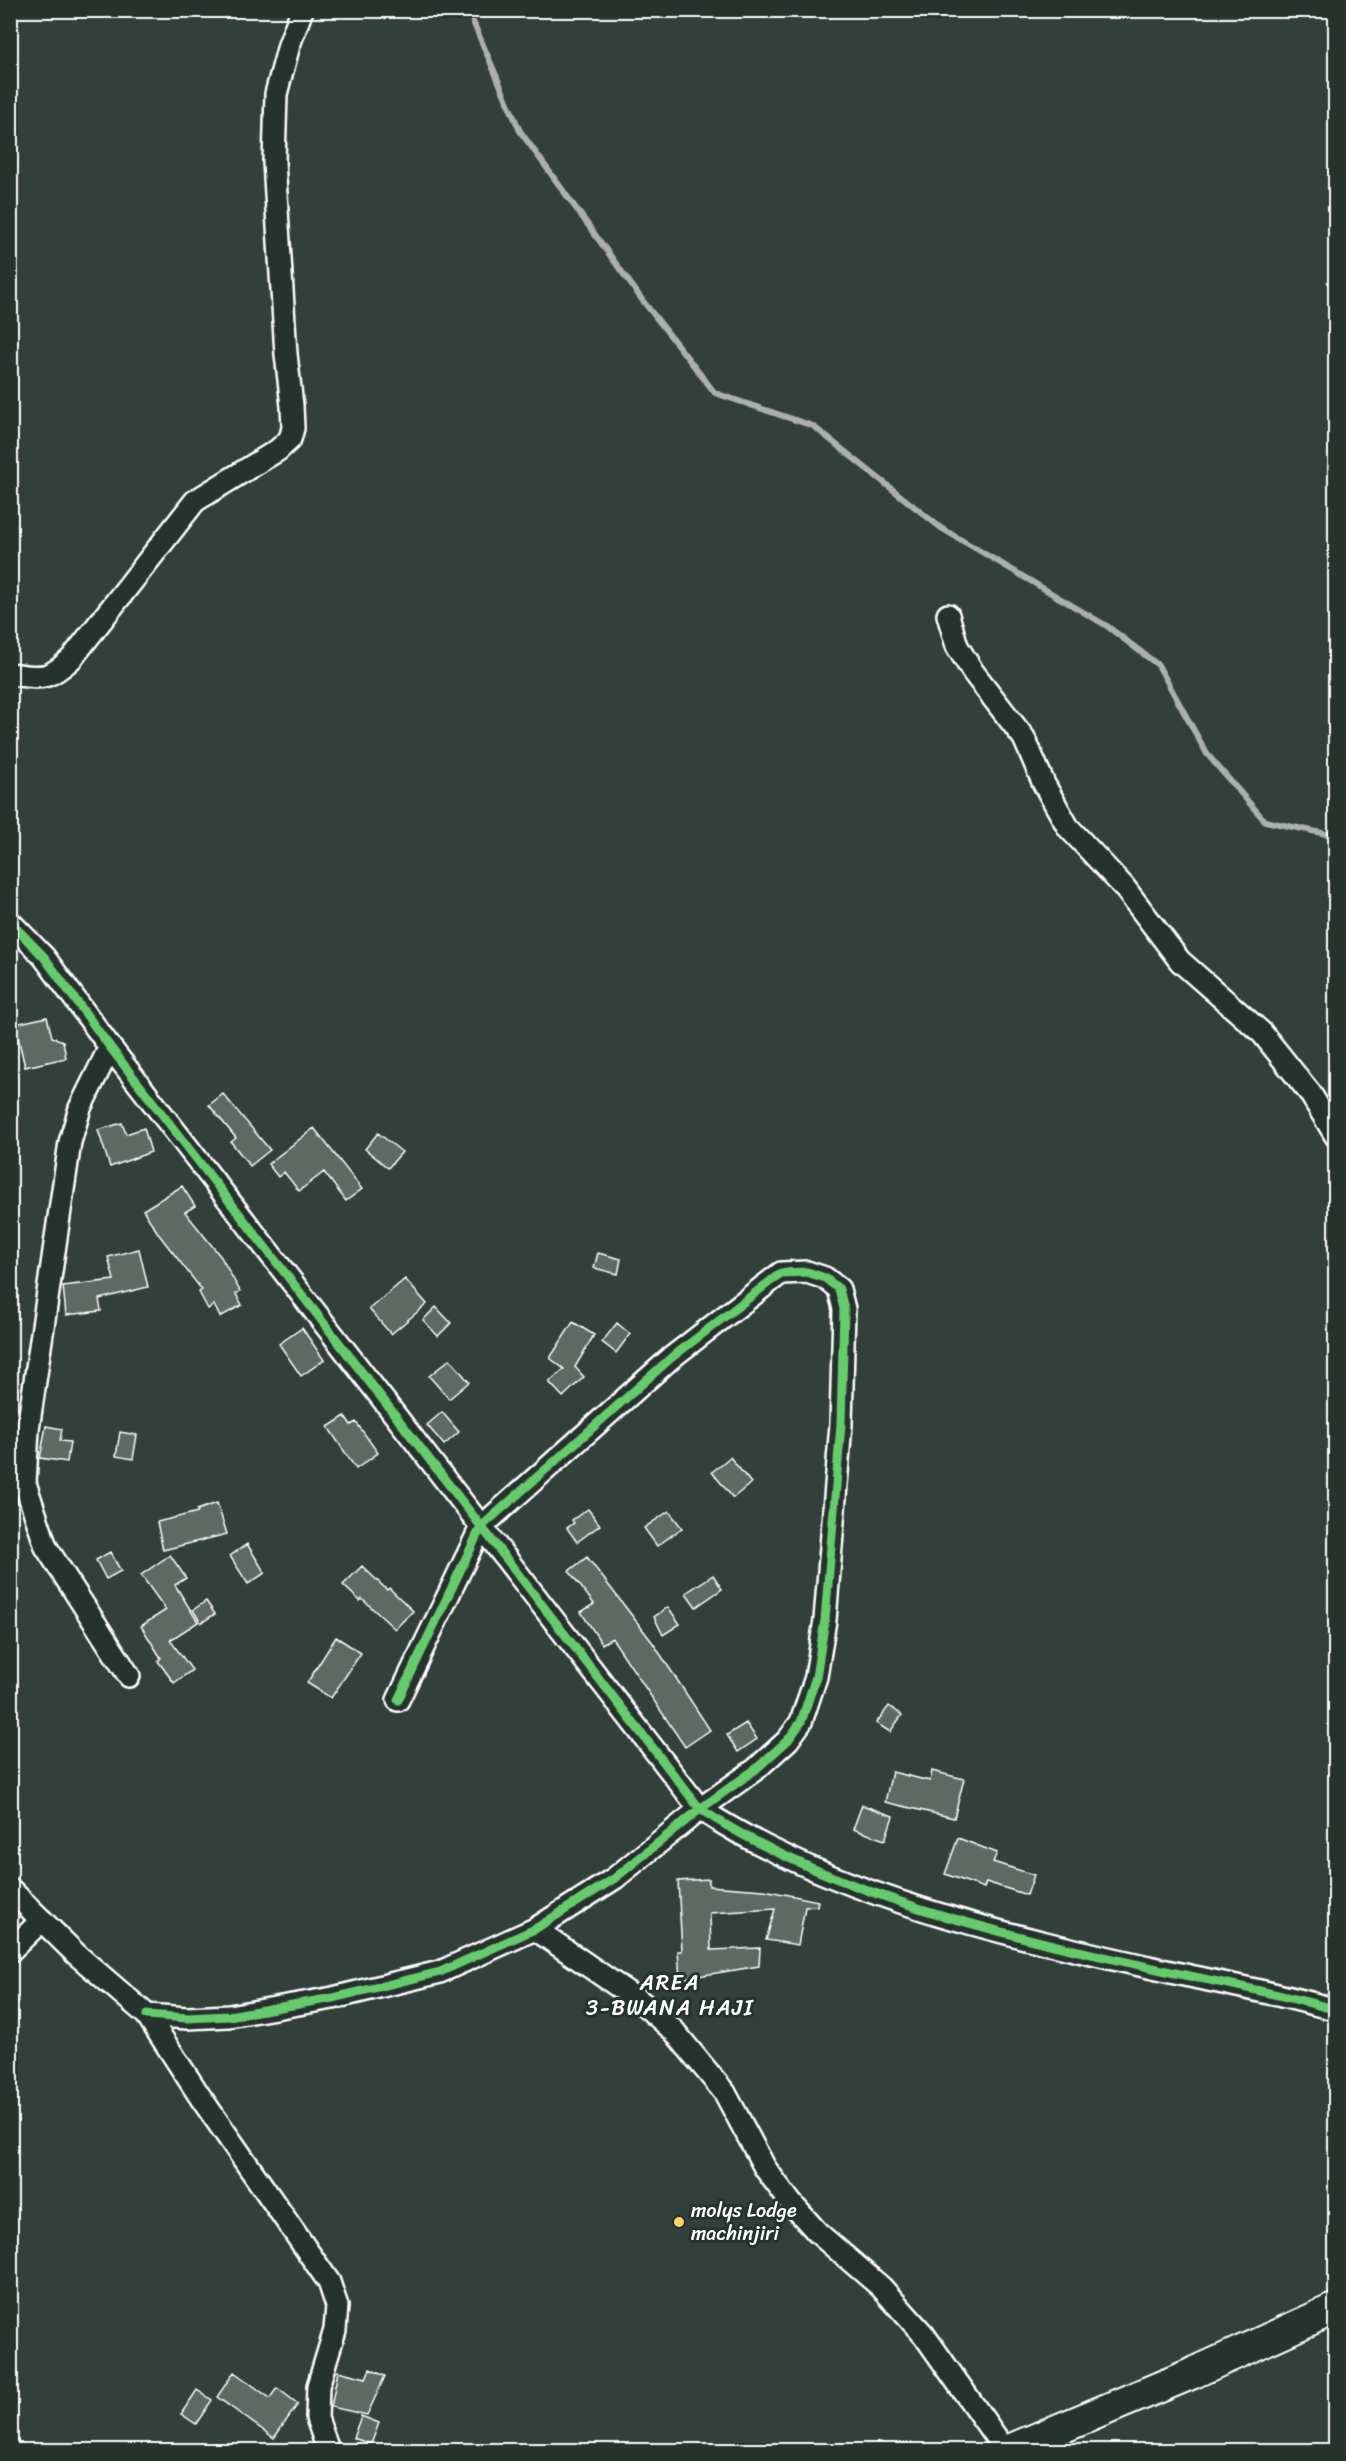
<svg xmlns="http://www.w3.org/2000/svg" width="1346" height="2461" font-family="Sriracha,sans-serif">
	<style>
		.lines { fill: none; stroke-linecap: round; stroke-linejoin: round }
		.stream { stroke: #abb0ae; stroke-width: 6 }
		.building { fill: #5f6964; stroke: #fff; stroke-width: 1.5 }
		.minor-casing { stroke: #fff; stroke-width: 26 }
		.secondary-casing { stroke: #fff; stroke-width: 34 }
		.minor { stroke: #26332d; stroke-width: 21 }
		.secondary { stroke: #26332d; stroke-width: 30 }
		.cycleway-casing { stroke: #26332d; stroke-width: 13 }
		.cycleway { stroke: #67ca6e; stroke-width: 9 }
		.poi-dot { fill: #ffd166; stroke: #26332d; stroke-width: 2 }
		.labels { text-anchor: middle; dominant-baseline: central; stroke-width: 6; stroke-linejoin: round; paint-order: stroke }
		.poi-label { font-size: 20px; fill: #fff; stroke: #26332d; text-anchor: start }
		.quarter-label { font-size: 22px; letter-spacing: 1.5px; fill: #fff; stroke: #26332d }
	</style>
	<rect width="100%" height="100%" fill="#333f3a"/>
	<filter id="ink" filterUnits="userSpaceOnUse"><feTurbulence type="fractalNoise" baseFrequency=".0167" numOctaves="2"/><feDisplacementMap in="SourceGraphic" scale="12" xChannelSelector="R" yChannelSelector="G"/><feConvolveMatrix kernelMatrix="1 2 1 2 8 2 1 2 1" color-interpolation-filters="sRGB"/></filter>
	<g filter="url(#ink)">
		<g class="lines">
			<path class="stream" d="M468,10L520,131L643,301L715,393L813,426L941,528L1107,626L1158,665L1207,754L1265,821L1336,836"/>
		</g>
		<path class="building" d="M47,1017L52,1037L63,1041L66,1058L25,1067L15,1024Z
			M223,1094L270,1150L250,1166L231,1142L236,1138L209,1105Z
			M122,1123L126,1134L144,1128L151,1152L110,1167L98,1130Z
			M314,1128L362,1189L346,1201L324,1172L299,1191L284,1172L278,1177L268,1164Z
			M378,1133L402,1152L388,1168L365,1149Z
			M182,1186L195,1206L185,1212L221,1257L240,1291L236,1294L242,1305L220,1317L214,1305L208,1309L199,1292L202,1290L160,1236L143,1210Z
			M139,1249L148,1287L99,1299L101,1311L66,1315L63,1286L114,1280L108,1257Z
			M598,1253L621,1259L618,1274L594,1268Z
			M405,1279L427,1304L391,1334L369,1309Z
			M436,1307L451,1323L438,1336L423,1320Z
			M573,1322L594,1335L575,1367L584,1377L563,1397L549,1382L564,1369L550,1358Z
			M617,1323L630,1334L616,1353L602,1342Z
			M302,1328L324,1360L301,1376L279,1344Z
			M450,1359L469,1382L449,1399L429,1376Z
			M442,1412L459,1432L444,1445L427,1425Z
			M345,1416L351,1425L356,1422L378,1453L356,1469L328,1427Z
			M46,1426L62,1429L60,1441L70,1442L67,1462L40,1458Z
			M120,1432L137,1435L133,1459L116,1456Z
			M730,1457L751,1483L733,1498L712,1472Z
			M217,1503L227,1534L163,1550L157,1522L198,1512L197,1510Z
			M588,1509L600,1525L577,1542L567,1528L574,1523L572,1520Z
			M669,1511L682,1528L657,1546L644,1528Z
			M247,1544L265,1573L248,1584L230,1556Z
			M110,1552L121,1571L106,1579L96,1560Z
			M170,1555L186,1578L175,1585L198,1622L170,1640L192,1670L174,1683L158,1661L161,1658L141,1626L166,1610L141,1575Z
			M587,1557L653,1643L710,1730L685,1747L612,1638L602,1644L581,1612L594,1604L569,1571Z
			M362,1566L387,1590L389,1588L413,1611L395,1629L362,1599L360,1601L343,1585Z
			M713,1575L722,1589L696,1607L686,1593Z
			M206,1601L215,1614L201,1623L193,1610Z
			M668,1607L680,1624L663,1635L654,1617Z
			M336,1637L361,1653L331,1698L307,1683Z
			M889,1706L902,1715L890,1732L876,1723Z
			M746,1723L757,1739L738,1752L727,1735Z
			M932,1771L964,1779L954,1818L885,1802L892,1772L930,1781Z
			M862,1805L893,1816L885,1840L853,1829Z
			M958,1838L997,1853L993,1862L1034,1875L1027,1895L986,1882L984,1888L945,1874Z
			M709,1879V1886L764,1890L818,1901L817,1906L805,1907L798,1945L766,1940L775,1909L710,1913L711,1950L760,1948L759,1966L680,1979L678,1951H682L678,1881Z
			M370,2369L385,2376L367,2415L331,2407L338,2371L366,2378Z
			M234,2372L270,2398L277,2388L298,2404L274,2438L217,2397Z
			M197,2390L212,2400L196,2424L181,2414Z
			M361,2416L379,2423L371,2444L353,2438Z"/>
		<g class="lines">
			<g class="minor-casing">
				<path id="minor" d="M948,615L957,646L973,672L1024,738L1044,784L1068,827L1124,887L1180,961L1262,1033L1310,1093L1336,1136
					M10,674C42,678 47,681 72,658L195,501L278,450L290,439L293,428L292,406L286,354L274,162L276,94L289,45L302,10
					M10,922L44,957L110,1047L700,1809C839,1900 1020,1938 1180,1974C1232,1985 1285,1995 1336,2010
					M110,1047L80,1108L70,1142L28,1429L25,1483L46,1547L129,1676
					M10,1889L76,1954L147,2015L201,2098L329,2282L337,2306L335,2330L318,2386L317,2418L328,2450
					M535,1929L641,2002L674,2031L725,2093L765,2168L791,2203L818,2233L881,2287L924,2335L1005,2450
					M10,1951L42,1920
					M147,2015L187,2018L229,2016L333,1998L440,1972L535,1929L615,1878L700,1809L756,1769L788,1740L801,1722L816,1677L825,1620L841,1424L844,1309L839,1289L825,1278L807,1272L781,1273L671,1358L481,1527L398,1700"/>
			</g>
			<g class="secondary-casing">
				<path id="secondary" d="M1009,2450L1191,2374L1336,2308"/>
			</g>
			<use href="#minor" class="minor"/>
			<use href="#secondary" class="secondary"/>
			<g class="cycleway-casing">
				<path id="cycleway" d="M10,922L44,957L110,1047L700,1809C839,1900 1020,1938 1180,1974C1232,1985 1285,1995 1336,2010
					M147,2015L187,2018L229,2016L333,1998L440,1972L535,1929L615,1878L700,1809L756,1769L788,1740L801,1722L816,1677L825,1620L841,1424L844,1309L839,1289L825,1278L807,1272L781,1273L671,1358L481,1527L398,1700"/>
			</g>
			<use href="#cycleway" class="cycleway"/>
		</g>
	</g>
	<circle class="poi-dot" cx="679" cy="2222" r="6"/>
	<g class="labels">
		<g class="poi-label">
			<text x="691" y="2210">molys Lodge<tspan x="691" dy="23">machinjiri</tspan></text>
		</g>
		<g class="quarter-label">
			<text x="670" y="1982">AREA<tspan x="670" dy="25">3-BWANA HAJI</tspan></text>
		</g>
	</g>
	<rect width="1346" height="2461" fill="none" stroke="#26332d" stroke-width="36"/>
	<rect x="18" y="18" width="1310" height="2425" fill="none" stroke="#fff" stroke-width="2" filter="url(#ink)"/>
</svg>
